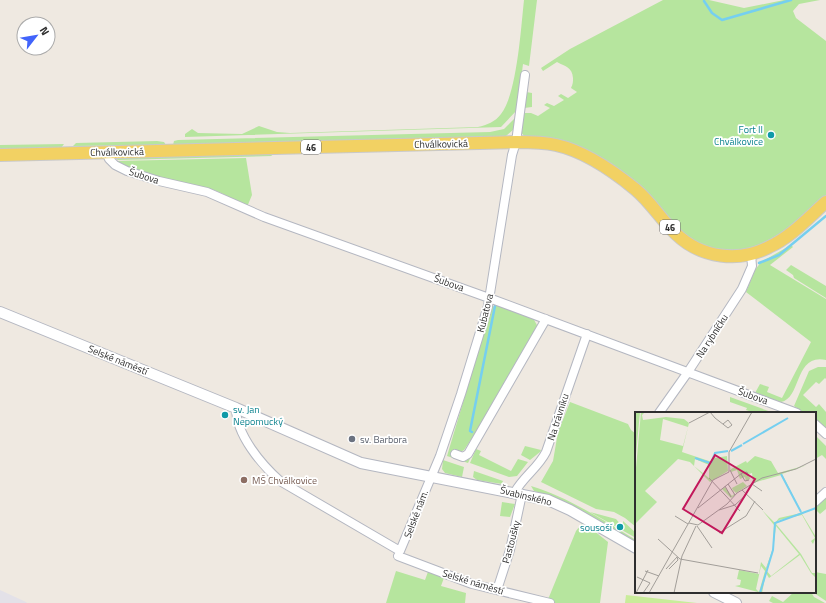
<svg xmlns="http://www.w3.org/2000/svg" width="826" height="603" font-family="'Titillium Web',sans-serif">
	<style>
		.industrial { fill: #e3e1e8 }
		.green { fill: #b6e59e }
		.pitch { fill: #c9ec9a }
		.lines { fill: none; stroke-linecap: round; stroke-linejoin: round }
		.stream { stroke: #75cff0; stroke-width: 2.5 }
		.minor-casing { stroke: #b4b7c1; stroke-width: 10 }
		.tertiary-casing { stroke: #b4b7c1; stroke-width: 12 }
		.primary-casing { stroke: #c9c9c9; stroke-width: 14 }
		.minor { stroke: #fff; stroke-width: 8 }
		.tertiary { stroke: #fff; stroke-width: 10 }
		.primary { stroke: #f2d163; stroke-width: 12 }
		.culture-dot { fill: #0f9aa8; stroke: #fff; stroke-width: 1.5 }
		.worship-dot { fill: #6b7280; stroke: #fff; stroke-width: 1.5 }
		.education-dot { fill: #8d6e63; stroke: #fff; stroke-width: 1.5 }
		.labels { text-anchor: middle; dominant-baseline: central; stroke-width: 3.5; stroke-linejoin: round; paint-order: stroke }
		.shield { fill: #fff; stroke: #6d6d6d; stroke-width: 1 }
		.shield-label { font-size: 9px; font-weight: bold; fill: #2e2e2e }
		.culture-label { font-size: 10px; fill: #0d838f; stroke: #fff; text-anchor: end }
		.street-label { font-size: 10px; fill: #2e2e2e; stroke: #fff }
		.worship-label { font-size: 10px; fill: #5b616d; stroke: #fff; text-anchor: start }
		.education-label { font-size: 10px; fill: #785e54; stroke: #fff; text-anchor: start }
		.inset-river { fill: none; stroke: #75cff0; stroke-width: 2 }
		.inset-road { fill: none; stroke: #a29e99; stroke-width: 1 }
		.view { fill: #c2185b; fill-opacity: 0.15; stroke: #c2185b; stroke-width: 2 }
		.inset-edge { fill: none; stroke: #2e2e2e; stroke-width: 2 }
	</style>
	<rect width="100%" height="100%" fill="#efe9e1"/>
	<path class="industrial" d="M0,590L26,602L27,603H0Z"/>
	<path class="green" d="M524,0H537L529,66L523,64L517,110L501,127L185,137V134L192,129L198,133L242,134L259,126L277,132L290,133L478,127C487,125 495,122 501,114C517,94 521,27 524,0Z
		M663,0H709L744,8L784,0H820L799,4L793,11L796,18L826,41V195C789,231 736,276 684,235C665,219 651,195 631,180C623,174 610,171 600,167C575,157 550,147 525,137L520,131L523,113H531L538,116L550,108L544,105L547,103L554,106L564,100L558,96L561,94L568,98L577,92L571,88C573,84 573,82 573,78C572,67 566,67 557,62L543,71L541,68L570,49Z
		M526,92L532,93V107L524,108Z
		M516,117L514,129L506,136L173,145L174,141L178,140L490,132L504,129Z
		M157,141L164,142L166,145L73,146L76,143Z
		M64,144L61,148L0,150V145Z
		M270,153L272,156L117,160L118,158Z
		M246,158L252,195L247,207C234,200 222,192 208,188C190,183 126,174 117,161Z
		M791,245L793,247L770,265L826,299V360C794,353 802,398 781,402L755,393L760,384L769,387L767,392L782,398L811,342L746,292L755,270L761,262Z
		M791,265L826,286V298L794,278L793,275L786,270Z
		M499,304L533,318L538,327L493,407L464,450L454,456L466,461L476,446L468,463L447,456L490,312L492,307Z
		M818,367H826V379L825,378L819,384L816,382L803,395L816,407L819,404L826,412V429L815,420V413H804L794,406L809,371Z
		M730,397L774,413H755L746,410L747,408L730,402Z
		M570,402L628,424L631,430L636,434V527L625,518L614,512L596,509L541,482L553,461L558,432Z
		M815,435L826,446V459L822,455L815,459Z
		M525,446L541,450L540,452L530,460L521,455Z
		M476,449L481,451L479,455L511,471L518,459L528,462L517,476L509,477L470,463Z
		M443,460L464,467L462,477L445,473L442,469Z
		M474,471L503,481L502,484L477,480L473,477Z
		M531,486C568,497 603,520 636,540V543L551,496L534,491Z
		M826,496V509L820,514L815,509V505Z
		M502,502L515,504L510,517L500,516Z
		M590,512L616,519L621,525L623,524V521L636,533V538Z
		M583,522L608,542L600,603H545L549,597L576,531Z
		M429,569L445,575L441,586L466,593L465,603H386L396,571L425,580Z
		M815,572L826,574V601L814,593Z
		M794,592H811L814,597L825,603H773L769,601L772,596L783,602Z"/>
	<path class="pitch" d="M626,595L697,603H625Z"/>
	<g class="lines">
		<path class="stream" d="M704,1L712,13L722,20L791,0
			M759,263L779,255L826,216
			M472,432L470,431L495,306"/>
		<g class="minor-casing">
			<path id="minor" d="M106,152L109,159L115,165L127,171L159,181L207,192L264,217L489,298L797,413
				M236,408C236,435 262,465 280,481L400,551L440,456L461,394L488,306L512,155L516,142L525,75
				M659,413L688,372L742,289L752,266L751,254
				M815,424L826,434
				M455,454L463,457L468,454L546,319
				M515,492C523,477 538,468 546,452L587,334
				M815,502L826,492
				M398,556L472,584L550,603
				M497,590L510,550L522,494"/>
		</g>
		<g class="tertiary-casing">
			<path id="tertiary" d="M0,312L236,408L361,463L548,500L570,510L636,548
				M714,592L736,603"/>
		</g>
		<g class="primary-casing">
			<path id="primary" d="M0,155L516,142C529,142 543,142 556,145C584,151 613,171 635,189C651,202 661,220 676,234C701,258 739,263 769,247C791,237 808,218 826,202"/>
		</g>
		<use href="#minor" class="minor"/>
		<use href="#tertiary" class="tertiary"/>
		<use href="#primary" class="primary"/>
	</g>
	<g class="culture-dot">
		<circle cx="771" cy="135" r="4"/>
		<circle cx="225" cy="415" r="4"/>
		<circle cx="620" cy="527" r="4"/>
	</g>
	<circle class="worship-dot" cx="352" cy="439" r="4"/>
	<circle class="education-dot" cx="244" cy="480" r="4"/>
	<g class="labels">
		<g class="shield">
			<rect x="301" y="140" width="20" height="14" rx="3"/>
			<rect x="660" y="220" width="20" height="14" rx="3"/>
		</g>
		<g class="shield-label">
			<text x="311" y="147">46</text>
			<text x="670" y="227">46</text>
		</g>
		<g class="culture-label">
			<text x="763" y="129">Fort II<tspan x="763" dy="12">Chválkovice</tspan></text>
			<text x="233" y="409" text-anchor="start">sv. Jan<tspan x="233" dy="12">Nepomucký</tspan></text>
			<text x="612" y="527">sousoší</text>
		</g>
		<g class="street-label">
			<text transform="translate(441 144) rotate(-1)">Chválkovická</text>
			<text transform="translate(117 152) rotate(-1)">Chválkovická</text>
			<text transform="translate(144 176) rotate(18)">Šubova</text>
			<text transform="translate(449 283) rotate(20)">Šubova</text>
			<text transform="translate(485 313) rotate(-76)">Kubatova</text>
			<text transform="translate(712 336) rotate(-57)">Na rybníčku</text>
			<text transform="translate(118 360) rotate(22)">Selské náměstí</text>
			<text transform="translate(753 396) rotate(20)">Šubova</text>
			<text transform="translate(558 417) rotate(-72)">Na trávníku</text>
			<text transform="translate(526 496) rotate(14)">Švabinského</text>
			<text transform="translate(416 514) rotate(-69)">Selské nám.</text>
			<text transform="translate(511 542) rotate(-75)">Pastoušky</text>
			<text transform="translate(473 582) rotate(17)">Selské náměstí</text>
		</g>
		<g class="worship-label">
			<text x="360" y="439">sv. Barbora</text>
		</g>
		<g class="education-label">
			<text x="252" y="480">MŠ Chválkovice</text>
		</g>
	</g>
	<g transform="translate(635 412)">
		<rect width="181" height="181" fill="#efe9e1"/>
		<path d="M0,0H5L0,53ZM6,0H10L7,3L8,8L31,5L49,7L54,11L47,40L77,50L80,43V46L92,44L93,59L75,70L55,50L43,47L10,79L22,90L0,112V67ZM28,7L53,15L48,34L25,28ZM60,47L74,53V66L59,54ZM120,44L136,49L143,61L172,53L147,62L167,101L181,96L167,102L181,125L178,132L176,129L180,126L167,103L144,108L141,112L166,142L177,161H181V166L176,161L165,143L134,166L131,161L127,181L100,174L105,173L106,168L102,167L104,158L124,162L126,150L131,156L138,136L139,113L127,98L140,111L144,106L166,101L157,83L139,97L157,83L146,63L118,71L117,61L114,62L115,67L111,69L110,65L105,67L102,58L96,60L95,55L96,57L111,49L112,51ZM141,114L164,142L136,164L131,158L138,138ZM126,154L130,159L124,180L121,177ZM108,70L112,74L101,81L98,78L100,83L96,86L87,77L90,75L97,84L99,82L97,76Z" fill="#b6e59e" fill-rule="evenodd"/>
		<path class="inset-river" d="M108,32L153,6M96,39L107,33M60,46L75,51M76,51L80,41L93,39M146,62L157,83M157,83L166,100M125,181L138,138L140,111L181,96"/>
		<path class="inset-road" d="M54,11L75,0L80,6L93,16L97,13L93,8L88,12M95,58L102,72M106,62L110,69L114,68M74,66L105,99M93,72L100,83M117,72L127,79M90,74L96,85M107,78L128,98M100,93L112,82M63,96L107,61L112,60L113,64M84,98L100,93M40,104L53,112M54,111L63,113L92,92L102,81L127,66L161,57L181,47M62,114L77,136M84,121L111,104L120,89M23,127L45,147L123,161M31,157L42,145L43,148L34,157M10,159L24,164M2,165L15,171L8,181M1,181L13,158M14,181L78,68L94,60V40L117,0M39,181L47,144L61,114"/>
		<path class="view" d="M80,43L120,67L87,121L48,97Z"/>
		<rect width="181" height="181" class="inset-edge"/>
	</g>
	<g transform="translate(36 36) rotate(59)"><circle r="19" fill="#ffffff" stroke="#ababab"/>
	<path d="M0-3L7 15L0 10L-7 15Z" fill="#4264fb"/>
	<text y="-6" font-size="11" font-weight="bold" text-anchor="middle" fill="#2e2e2e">N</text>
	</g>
</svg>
